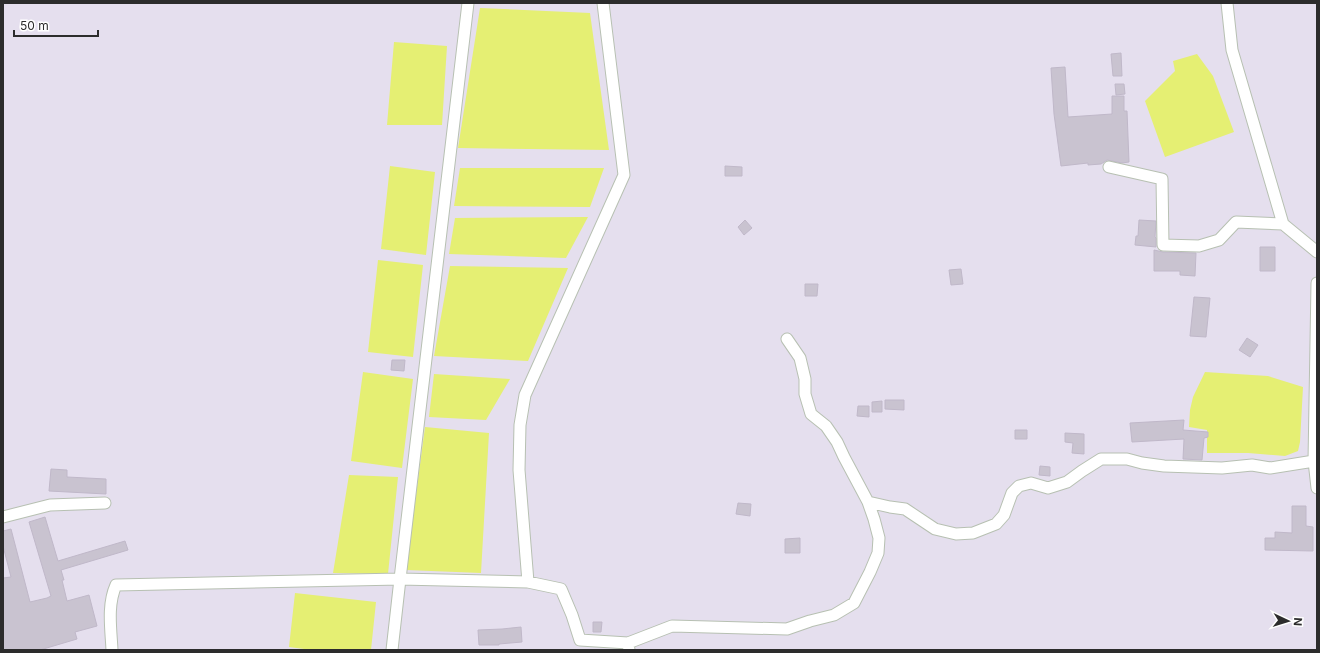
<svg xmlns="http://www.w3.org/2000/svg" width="1320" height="653" font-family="Inter,sans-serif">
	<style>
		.water { fill: #e5ef73 }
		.building { fill: #c9c3d0; stroke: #c0b8c9 }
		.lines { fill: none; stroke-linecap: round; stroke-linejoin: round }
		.minor-casing { stroke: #b7c0b2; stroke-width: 13 }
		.minor { stroke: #fff; stroke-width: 11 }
	</style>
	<rect width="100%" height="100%" fill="#e5dfee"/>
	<path class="water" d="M480,8L590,13L609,150L458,148Z
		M394,42L447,46L442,125H387Z
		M1197,54L1213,76L1234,132L1165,157L1145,101L1175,71L1173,61Z
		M390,166L435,172L426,255L381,249Z
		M460,168H604L590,207L454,206Z
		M588,217L566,258L449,254L455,218Z
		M378,260L423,265L413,357L368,352Z
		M450,266L568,268L528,361L434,356Z
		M363,372L413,379L402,468L351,461Z
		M1205,372L1268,376L1303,387L1300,442L1298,451L1285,456L1248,453H1207V430L1189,427L1190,410L1193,397Z
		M434,374L510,379L486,420L429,417Z
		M425,427L489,433L481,573L406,570Z
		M349,475L398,477L388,574L333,573Z
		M295,593L376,602L371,650H312L289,647Z"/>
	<path class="building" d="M1121,53L1122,76H1113L1111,54Z
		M1065,67L1068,117L1112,114V96H1124V111H1127L1129,162L1122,163L1107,160L1101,164L1088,165V163L1061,166L1054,114L1051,68Z
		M1115,84H1124L1125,94L1116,95Z
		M725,166L742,167V176H725Z
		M745,220L752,228L744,235L738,227Z
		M1139,220L1156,221L1155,237L1156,238V247L1135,245L1136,236H1138Z
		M1260,247H1275V271H1260Z
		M1154,250L1163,252L1196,253L1195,276L1180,275V271H1154Z
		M961,269L963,284L951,285L949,270Z
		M805,284H818L817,296H805Z
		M1194,297L1210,298L1206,337L1190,336Z
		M1247,338L1258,345L1250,357L1239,350Z
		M392,360H405L404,371L391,370Z
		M885,400H904V410L885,409Z
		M882,401V412H872V402Z
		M858,406H869V417L857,416Z
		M1184,420L1183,430L1208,432V437L1204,438L1202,460L1183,459L1184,439L1132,442L1130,423Z
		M1015,430H1027V439H1015Z
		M1065,433L1084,434V454L1072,453L1073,443L1065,442Z
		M1040,466L1050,467V476L1039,475Z
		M51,469L67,470V477L106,479V494L49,491Z
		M738,503L751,504L750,516L736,514Z
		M1292,506H1306V526L1313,527V551L1265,550V538H1275V532L1292,533Z
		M45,517L58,561L125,541L128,550L61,570L64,580H62L67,601L89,595L97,626L75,632L77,639L40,650H3V578L11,577L3,546V531L11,529L30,602L47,598L51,596L29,522Z
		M800,538V553H785V539Z
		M593,622H602L601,632H593Z
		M521,627L522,642L499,644V645H479L478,630L502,629Z"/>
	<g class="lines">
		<g class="minor-casing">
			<path id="minor" d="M603,3L624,175L525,395L520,425L519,470L528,582L561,589L572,615L580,640L628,643
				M1227,3L1232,50L1283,224L1317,252
				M1109,167L1162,179L1163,245L1199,246L1219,240L1236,222L1283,224
				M1317,283L1314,461L1317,488
				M787,339L800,358L805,379V394L811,414L826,426L837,442L844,457L868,502
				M3,517L50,505L105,503
				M112,650C111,629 107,605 116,585L400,579L468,3
				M392,650L400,579L528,582
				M629,650L628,643L672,626L787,629L810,621L834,615L854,603L870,572L878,553L879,538L874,519L868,502L890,507L905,509L935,529L956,534L973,533L996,524L1004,515L1012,493L1019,486L1031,483L1048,488L1067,482L1082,471L1101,459H1127L1142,463L1164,466L1222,468L1252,465L1270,468L1314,461"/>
		</g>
		<use href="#minor" class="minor"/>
	</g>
	<rect width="1320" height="653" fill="none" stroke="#2c2c2c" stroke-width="8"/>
	<g transform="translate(1288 621) rotate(94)" stroke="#ffffff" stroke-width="3" paint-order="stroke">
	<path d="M0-3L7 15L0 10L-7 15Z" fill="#2c2c2c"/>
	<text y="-6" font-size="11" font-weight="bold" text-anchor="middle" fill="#2c2c2c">N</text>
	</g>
	<path d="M14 30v6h84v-6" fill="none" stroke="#2c2c2c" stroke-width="2"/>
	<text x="20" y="30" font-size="12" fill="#2c2c2c" stroke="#ffffff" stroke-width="3" paint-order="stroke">50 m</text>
</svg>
